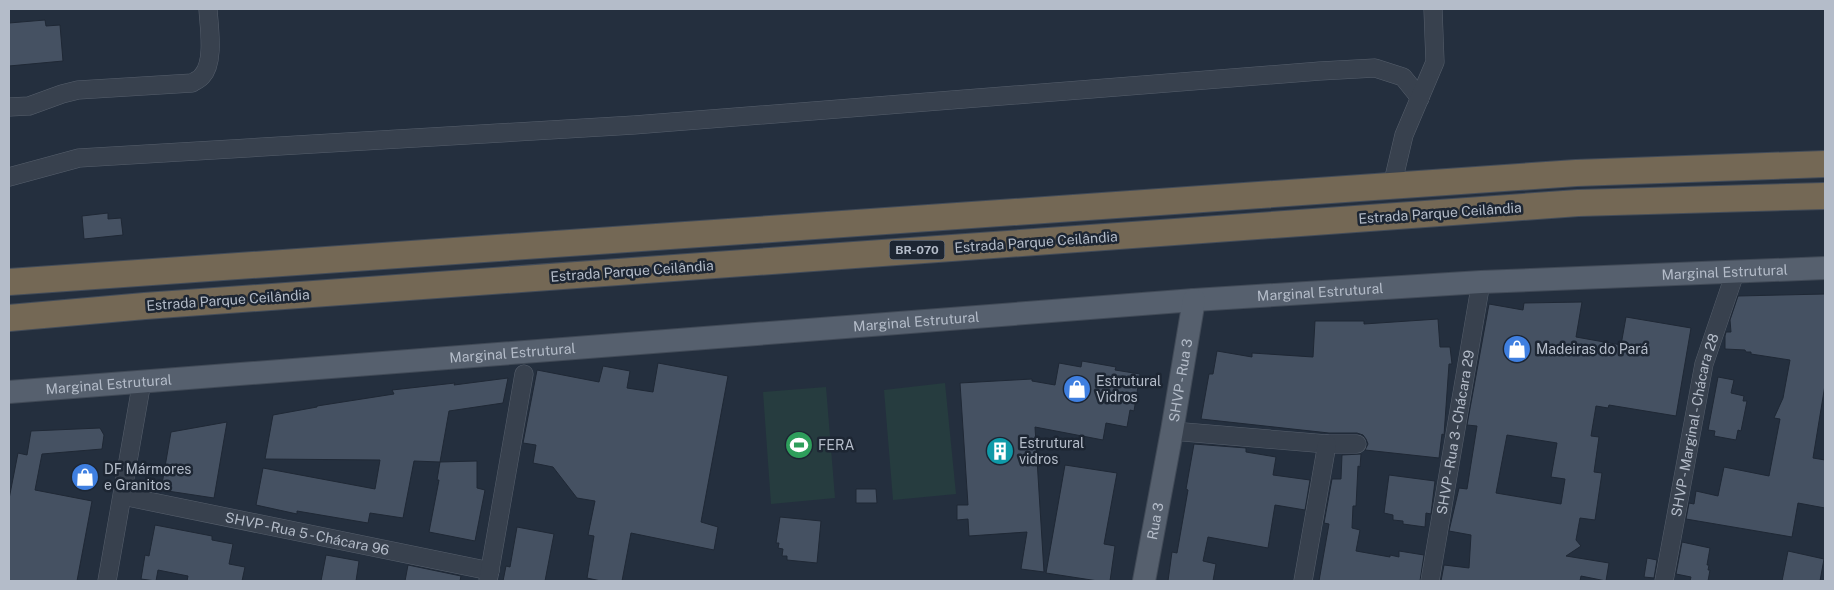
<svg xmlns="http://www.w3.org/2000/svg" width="1834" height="590" font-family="'Public Sans',sans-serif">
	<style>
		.green { fill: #263c3f }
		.building { fill: #455162; stroke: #1f2835; fill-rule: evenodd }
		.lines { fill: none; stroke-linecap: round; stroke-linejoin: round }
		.minor-casing { stroke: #565f6c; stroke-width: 19 }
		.major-casing { stroke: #414a57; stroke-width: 24 }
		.highway-casing { stroke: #434c59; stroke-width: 28 }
		.minor { stroke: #38414e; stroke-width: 18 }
		.major { stroke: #56606e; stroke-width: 22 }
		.highway { stroke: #746855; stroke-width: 26 }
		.labels { text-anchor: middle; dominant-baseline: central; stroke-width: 5; stroke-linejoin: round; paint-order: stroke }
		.shield { fill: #1d2633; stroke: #878f9c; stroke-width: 1 }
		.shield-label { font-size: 12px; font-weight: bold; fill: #b4bcc9 }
		.street-label { font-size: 14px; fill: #b4bcc9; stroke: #1d2633 }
		.poi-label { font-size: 14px; fill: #b4bcc9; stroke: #1d2633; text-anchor: start }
	</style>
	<rect width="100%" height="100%" fill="#242f3e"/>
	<path class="green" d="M945,383L956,494L893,500L884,390Z
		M826,387L835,498L771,504L763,392Z"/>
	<path class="building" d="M45,20L46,26L60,25L63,61L9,66V23Z
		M108,213V219L121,218L123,235L84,239L82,216Z
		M1825,294V385L1813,458L1825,460V508L1798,503L1792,537L1686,519L1689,503L1694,504L1696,491L1718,496L1724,467L1769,476L1780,419L1774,418L1783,398L1790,360L1751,354V352H1746L1745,350L1725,349V336L1726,332H1731L1730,320L1738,296Z
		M1582,302L1576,337L1621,345L1626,317L1691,328L1676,416L1609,405L1608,408L1596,406L1591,436L1599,437L1594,472L1602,473L1595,520L1580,518L1576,540L1581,546L1566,556L1609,563L1606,581L1581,576L1580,581H1441L1444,565L1469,568L1471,535L1449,531L1459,488L1467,489L1477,426L1467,425L1489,304L1523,310L1524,303ZM1507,435L1557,443L1551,477L1565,479L1561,504L1496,493Z
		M1438,319L1440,347H1450L1452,364H1449L1445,421L1444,435L1442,434L1439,458L1365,450L1368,444L1366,439L1363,435L1357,433H1329L1201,419L1209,374H1213L1217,351L1252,357V353L1313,357L1315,321H1364V324Z
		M1082,361L1116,367L1115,370L1140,374L1134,411L1130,410L1127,427L1106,423L1103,440L1035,427L1044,572L1021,569L1027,532L969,536L968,519L957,520V505H968L960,383L1032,379V381L1055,385L1059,363L1081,367Z
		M658,363L728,376L701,522L718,527L714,550L631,533L622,581H601L587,578L594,536L588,535L595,501L577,498L553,467L533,463L536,445L523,443L537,370L599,382L603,366L630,371L627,388L653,392Z
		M1718,377L1734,380L1731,393L1744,396L1743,401H1747L1741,431L1738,430L1736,440L1714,436L1715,431L1708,430Z
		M508,378L503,403L449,411L440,462L414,461L403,518L370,513L368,523L297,511V514L256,505L263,468L375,489L380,460L265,459L273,415L317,407V406L394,394L392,390L455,383L454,385Z
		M227,422L214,498L161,490L171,432Z
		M100,428L104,435L102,449L42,454L35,490L92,501L77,581H9V499L18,453L27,455L31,431Z
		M1194,444L1246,448V452L1276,457L1273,475L1310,480L1305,510L1275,505L1268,548L1208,537L1203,561L1216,564L1213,581H1168L1172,552L1177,553L1188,490L1186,489Z
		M1361,454L1360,467L1358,466L1356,506H1353L1352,528L1360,530L1356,551L1390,557V555L1399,557V551L1424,555L1420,581H1319L1329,524L1324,523L1332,479H1341L1342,455Z
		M477,461V488L485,490L475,541L429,532L439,480H437L440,462Z
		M1065,465L1117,473L1104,544L1115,546L1110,581H1098L1046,573Z
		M1389,475L1435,481L1431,514L1426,513L1425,527L1403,524V521L1393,520V515L1384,513Z
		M856,489H876L877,503H856Z
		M780,517L821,521L817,563L787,560V556H782L783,549L778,548L779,543H776Z
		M155,525L212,536V540L233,544L229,564L245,567L242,581H187L188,576L158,570L156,581L141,579L145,555L149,556Z
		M517,527L554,534L545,581H503L506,566L510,567Z
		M1682,542L1710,548L1707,565H1709L1708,570H1710L1708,581H1690L1691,577L1676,574Z
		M1788,551L1824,559L1820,581H1782Z
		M326,555L359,561L356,581H321Z
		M1647,558L1657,560L1654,578L1644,577Z
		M408,565L461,576L460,581H405Z"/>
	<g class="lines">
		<g class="minor-casing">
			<g id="minor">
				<path d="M9,107L29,106L62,94L78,90L192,83C195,81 200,79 202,76C215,62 209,27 208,9"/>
				<path d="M9,177L79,158L634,125L1320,71L1375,68L1403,77L1420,98"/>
				<path d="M1392,186L1404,135L1435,62L1433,9"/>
				<path d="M1172,431L1327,444H1357"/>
				<path id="s1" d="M123,496L490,571"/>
				<path d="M107,581L142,381"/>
				<path d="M488,581L524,374"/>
				<path d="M1303,581L1327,444"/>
				<path id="s2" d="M1430,581L1481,282"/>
				<path id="s3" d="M1664,581L1704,364L1735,273"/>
			</g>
		</g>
		<g class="major-casing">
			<g id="major">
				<path id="s4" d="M9,392L1194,300L1481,282L1825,268"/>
				<path id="s5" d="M1144,581L1172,431L1194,300"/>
			</g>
		</g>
		<g class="highway-casing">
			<path id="highway" d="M9,282L1576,173L1825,164
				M9,318L145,306L1578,203L1825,196"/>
		</g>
		<use href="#minor" class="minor"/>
		<use href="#major" class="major"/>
		<use href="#highway" class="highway"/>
	</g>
	<defs>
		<g id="shop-disc" transform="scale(1.4375)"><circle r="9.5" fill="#3f7fe0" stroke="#1d2633"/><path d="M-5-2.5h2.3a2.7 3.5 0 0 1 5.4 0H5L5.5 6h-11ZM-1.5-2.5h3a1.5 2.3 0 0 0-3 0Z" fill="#fff"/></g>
		<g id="stadium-disc" transform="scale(1.4375)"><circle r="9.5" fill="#2e9e5b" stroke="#1d2633"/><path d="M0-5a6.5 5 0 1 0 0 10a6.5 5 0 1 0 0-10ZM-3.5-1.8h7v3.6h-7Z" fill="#fff"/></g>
		<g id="building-disc" transform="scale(1.4375)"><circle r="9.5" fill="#0f9aa8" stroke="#1d2633"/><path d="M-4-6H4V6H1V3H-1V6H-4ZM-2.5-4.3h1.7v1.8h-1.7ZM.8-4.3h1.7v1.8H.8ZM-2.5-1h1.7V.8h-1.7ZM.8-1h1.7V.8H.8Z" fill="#fff"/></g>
	</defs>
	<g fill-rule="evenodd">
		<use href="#shop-disc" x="1517" y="349"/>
		<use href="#shop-disc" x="1077" y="389"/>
		<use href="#stadium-disc" x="799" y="445"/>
		<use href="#building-disc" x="1000" y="451"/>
		<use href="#shop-disc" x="85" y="477"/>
	</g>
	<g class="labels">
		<rect class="shield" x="889.5" y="240.5" width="55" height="19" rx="4"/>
		<g class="shield-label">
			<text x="917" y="250">BR-070</text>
		</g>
		<g class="street-label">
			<text transform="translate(1440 213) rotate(-4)">Estrada Parque Ceilândia</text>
			<text transform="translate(1036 242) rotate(-4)">Estrada Parque Ceilândia</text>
			<text transform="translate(632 271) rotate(-4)">Estrada Parque Ceilândia</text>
			<text stroke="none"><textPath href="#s4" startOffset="1720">Marginal Estrutural</textPath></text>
			<text stroke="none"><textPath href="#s4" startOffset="1315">Marginal Estrutural</textPath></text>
			<text transform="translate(228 300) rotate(-4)">Estrada Parque Ceilândia</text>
			<text stroke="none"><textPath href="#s4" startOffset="910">Marginal Estrutural</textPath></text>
			<text stroke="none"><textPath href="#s4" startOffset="505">Marginal Estrutural</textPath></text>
			<text stroke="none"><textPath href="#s5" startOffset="204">SHVP - Rua 3</textPath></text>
			<text stroke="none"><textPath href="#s4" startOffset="100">Marginal Estrutural</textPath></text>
			<text stroke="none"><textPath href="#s3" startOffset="159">SHVP - Marginal - Chácara 28</textPath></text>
			<text stroke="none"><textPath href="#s2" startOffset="151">SHVP - Rua 3 - Chácara 29</textPath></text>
			<text stroke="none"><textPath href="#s5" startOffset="61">Rua 3</textPath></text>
			<text stroke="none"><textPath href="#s1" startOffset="188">SHVP - Rua 5 - Chácara 96</textPath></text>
		</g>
		<g class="poi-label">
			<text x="1536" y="349">Madeiras do Pará</text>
			<text x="1096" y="381">Estrutural<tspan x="1096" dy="16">Vidros</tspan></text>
			<text x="1019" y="443">Estrutural<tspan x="1019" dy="16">vidros</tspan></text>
			<text x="818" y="445">FERA</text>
			<text x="104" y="469">DF Mármores<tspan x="104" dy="16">e Granitos</tspan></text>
		</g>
	</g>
	<rect width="1834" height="590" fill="none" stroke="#b4bcc9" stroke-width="20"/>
</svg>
